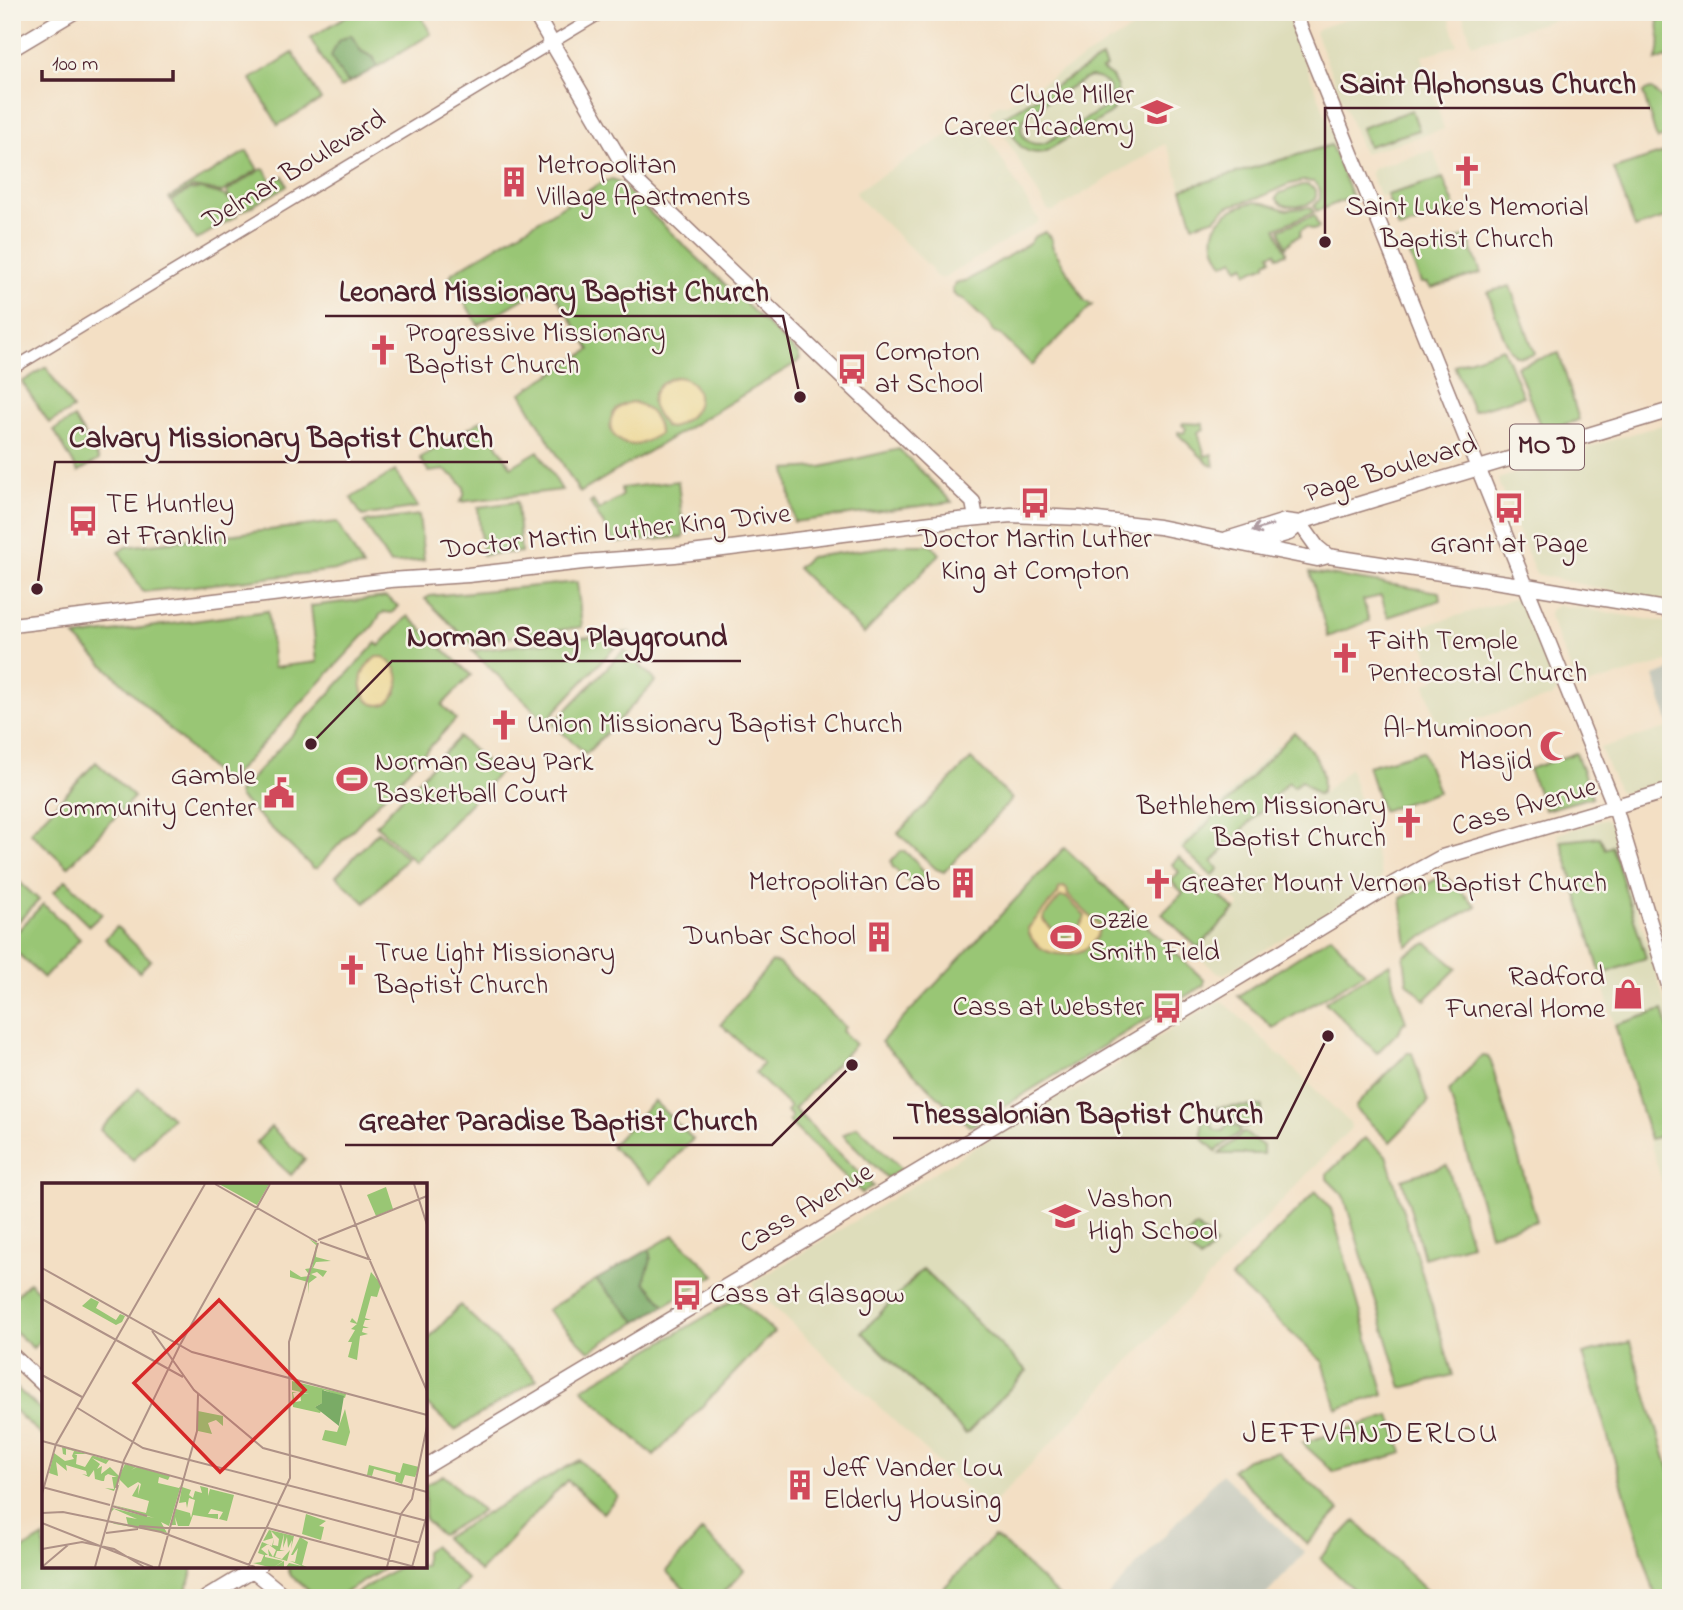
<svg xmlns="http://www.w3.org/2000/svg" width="1683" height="1610" font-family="'Indie Flower',sans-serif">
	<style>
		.built { fill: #deddbb }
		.industrial { fill: #c3c6b9 }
		.green { fill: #99c674; stroke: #727250; stroke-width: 2; fill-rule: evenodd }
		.forest { fill: #7aab66; stroke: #626548; stroke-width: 2 }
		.sand { fill: #eeda9e; stroke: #9c7c64; stroke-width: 2; fill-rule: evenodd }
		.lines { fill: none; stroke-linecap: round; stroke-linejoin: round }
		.minor-casing { stroke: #9e7f78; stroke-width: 13 }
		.major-casing { stroke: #9e7f78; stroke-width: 17 }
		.minor { stroke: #fff; stroke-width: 10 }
		.major { stroke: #fff; stroke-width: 14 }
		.oneway { stroke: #ae9aa0 }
		.labels { text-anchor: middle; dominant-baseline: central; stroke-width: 5; stroke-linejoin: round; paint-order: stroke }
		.shield { fill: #f7f3e8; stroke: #7e5f64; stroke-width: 2 }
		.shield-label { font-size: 26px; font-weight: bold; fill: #4a1f2b }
		.poi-label { font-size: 28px; fill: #4a1f2b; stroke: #f7f3e8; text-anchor: start }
		.street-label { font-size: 28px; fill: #4a1f2b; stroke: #f7f3e8 }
		.neighbourhood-label { font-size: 30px; letter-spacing: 2px; fill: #4a1f2b; stroke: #f7f3e8 }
		.inset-road { fill: none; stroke: #af9287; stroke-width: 2 }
		.view { fill: #d62828; fill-opacity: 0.15; stroke: #d62828; stroke-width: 3.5 }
		.inset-edge { fill: none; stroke: #4a1f2b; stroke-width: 3.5 }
		.leader { fill: none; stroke: #4a1f2b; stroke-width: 2.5 }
		.callout-dot { fill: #4a1f2b; stroke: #f7f3e8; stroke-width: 2.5 }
		.callout-label { font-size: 30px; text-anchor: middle; font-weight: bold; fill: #4a1f2b; stroke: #f7f3e8; stroke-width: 5; stroke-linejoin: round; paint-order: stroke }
	</style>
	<rect width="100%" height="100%" fill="#f7f3e8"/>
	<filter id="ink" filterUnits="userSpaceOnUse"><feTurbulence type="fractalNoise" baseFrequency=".0143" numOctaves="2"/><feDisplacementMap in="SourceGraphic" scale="14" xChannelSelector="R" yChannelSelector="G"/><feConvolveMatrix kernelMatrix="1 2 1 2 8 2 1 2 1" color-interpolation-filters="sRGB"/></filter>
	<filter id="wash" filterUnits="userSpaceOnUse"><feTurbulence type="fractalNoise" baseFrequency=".00686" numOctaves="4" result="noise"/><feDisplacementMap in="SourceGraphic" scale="28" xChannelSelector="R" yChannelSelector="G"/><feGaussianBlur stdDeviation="1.57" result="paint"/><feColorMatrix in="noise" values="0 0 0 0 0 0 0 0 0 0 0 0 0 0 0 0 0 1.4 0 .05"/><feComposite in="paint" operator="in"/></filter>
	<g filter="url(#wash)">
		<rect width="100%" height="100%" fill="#f3dfc4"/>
		<path class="built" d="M1154,12H1285L1337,143L1182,189L1172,158L1165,144L1054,211H1050L1047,209L990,111L999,104H1007L1133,28Z
			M1370,12H1448L1457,45L1422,56L1444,129L1364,153L1362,150L1315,32L1319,28Z
			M1462,12H1579L1472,44Z
			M974,119L980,123L1034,213L1039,219L1037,223L941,279L934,275L931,268L856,195V191Z
			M1433,150L1443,178L1380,197L1371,175V171L1373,168Z
			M1671,422V601L1619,593L1536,574L1499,484L1498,479L1543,464L1550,459Z
			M1517,598L1521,601L1557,687V692L1551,697L1439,730L1425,684L1435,680L1419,627Z
			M1558,605L1671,623V661L1580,687L1576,683L1549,616L1550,610Z
			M1670,727L1671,779L1623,793L1619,791L1600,748Z
			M1277,745L1324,793L1350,768L1382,876L1379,881L1224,974H1219L1194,953L1240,905L1179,847Z
			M1605,819L1611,824L1671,1022V1212L1557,834Z
			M1220,1001L1225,1003L1350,1123L1351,1128L991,1506L986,1508L754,1288L753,1283L1063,1094L1075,1091L1120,1063L1129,1054Z"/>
		<path class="industrial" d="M1671,670V731L1654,676Z
			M1222,1474L1305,1553L1263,1598H1106Z"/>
		<path class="green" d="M353,12H419L431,34L377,67L374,58L361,51L351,35L338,41L347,81H352L340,88L310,38Z
			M1656,12H1671V56L1656,61C1662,50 1659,25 1656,12Z
			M293,53L321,100L278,125L251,79Z
			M1102,58L1106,67L1102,70L1112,77L1117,87L1118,98L1114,108L1108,115L1044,152C1025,156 1012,143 1012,124L1007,126L1002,118ZM1090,77C1109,78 1116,93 1104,108L1045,143C1037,145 1030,145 1025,138C1020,132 1020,124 1025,118C1030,110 1080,81 1090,77Z
			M1650,89C1671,101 1668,113 1667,134L1657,140L1643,92Z
			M1412,110L1419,130L1368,146L1361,128Z
			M1331,145L1352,197L1317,211L1314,206L1320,199V189L1314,182L1303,181L1287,185L1263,196L1230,206L1221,212L1216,218L1193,225L1182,189Z
			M247,151L257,168V170L222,192L193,187L170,200L169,198Z
			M1666,152L1671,185V216L1635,228L1614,169Z
			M262,169L265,170L272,182L283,176L287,186L241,212L236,202L228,196L227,191Z
			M1443,178L1457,212L1399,229L1387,195Z
			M612,179L617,181L798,354L800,359L796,363L581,492L578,490L521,393L590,350L549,284L478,325L450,277L452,273L601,183Z
			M1302,185H1308L1316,190V199L1311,203C1300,207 1283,210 1276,198L1280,193Z
			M200,189C216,192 238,196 237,216L196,240L171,201L190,190Z
			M1255,202L1264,203L1287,210L1311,207L1314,212L1276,228L1286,251V254L1278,257L1276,252L1270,254L1272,259L1266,262V265L1247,273L1244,265L1238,268L1234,259L1223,264C1200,230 1222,209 1255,202Z
			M1314,215L1319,228L1313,230L1307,227L1302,229L1300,232V236L1293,239L1286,247L1280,229Z
			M1045,232L1052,240V246L1085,301L1092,305L1032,365L1001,335L993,332L989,324L963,299C957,297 953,296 952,289L957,283L966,281L1030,243L1034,237Z
			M1467,236L1481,273L1431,288L1427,283H1421L1409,254Z
			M1510,286L1535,354C1529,356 1523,358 1517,356C1506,351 1492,305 1488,292Z
			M1503,348L1523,396L1473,411L1454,365Z
			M1559,353L1579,420L1542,431L1517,366Z
			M46,367L73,409L49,423L22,382Z
			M74,418L99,460L78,472L54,430Z
			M482,420L511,467L538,451L562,490L460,502L464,496V487L455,477L444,470L429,472L420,458Z
			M1183,423L1203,424L1204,429L1198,432L1205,456L1212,454L1214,466L1210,465L1178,434V432L1184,433L1186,428L1182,425Z
			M899,449L952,502L794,522L786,469L821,467Z
			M395,471L418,507L362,516L351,498Z
			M678,481L684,537L615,543L590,503L593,501L599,510L622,496L621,488Z
			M517,502L521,552L482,555L478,507Z
			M419,515L424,560L390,564L364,522Z
			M337,522L363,567L143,592L119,552L125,547Z
			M898,545H932L940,554L864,634L797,568L810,557Z
			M1310,572L1440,592L1441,600L1388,617L1381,596L1363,600L1369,621L1328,637Z
			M577,582L582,627L470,643L425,599L430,596Z
			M386,597L398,606L392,613L384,612L380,615L374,625L228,781L225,783L75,637L268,611L274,667L317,662L311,606Z
			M408,616L471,675L442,705L456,719L317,868H313L239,797L238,793L376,643L379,646Z
			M629,632L546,721L472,651Z
			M624,650L656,681L586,754L553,724Z
			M1294,732C1312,749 1326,766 1322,791L1318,795L1301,780L1294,787L1288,782L1212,862L1219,869L1212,876L1183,849Z
			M459,737L499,773L415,862L376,825Z
			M1422,751L1438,792L1382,811L1368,766Z
			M1576,753L1592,797L1545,810L1529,769Z
			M971,759L1012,799L944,872L936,869L898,833Z
			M96,762L134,797L68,867L30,832Z
			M378,832L407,858L365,903L336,876Z
			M1600,837L1605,849L1612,846L1646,958L1601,975L1561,841Z
			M1065,848L1204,980V985L973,1125L969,1126L881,1042L1063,849Z
			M900,851H904L917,862L920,869L925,874V881L921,885H915L907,881L892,866L891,861Z
			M1179,857L1235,910L1198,948L1162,914L1183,893L1171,881L1179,872L1172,864Z
			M12,875L39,900L12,928Z
			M1444,875L1476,906L1407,946L1401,898Z
			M66,880L102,914L89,926L54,892Z
			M43,904L80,939L44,978L12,948V937Z
			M117,927L151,960L139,972L105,939Z
			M1331,936L1365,973L1273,1028L1238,996Z
			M1427,943L1457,968L1425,1000L1407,982L1404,955Z
			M772,962L778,963L845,1027L842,1031L855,1044L794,1109L873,1186L862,1193L788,1121L792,1117L787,1111L790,1107L755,1073L763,1064L721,1024Z
			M1390,963L1393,983L1406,1022L1403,1023L1399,1031L1377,1053L1325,1002Z
			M1663,1010L1671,1037V1133L1650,1139L1615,1025Z
			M1407,1053H1412L1428,1103L1390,1142L1356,1109V1106Z
			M1483,1056L1488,1057L1491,1062L1537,1221L1490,1234L1449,1091L1478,1059Z
			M139,1088L172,1118L133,1160L100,1130Z
			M654,1101L693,1139L651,1183L611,1146Z
			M1262,1106V1114L1246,1127L1243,1128L1217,1108L1218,1107Z
			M1215,1110L1217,1112V1117L1212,1120L1211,1124L1215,1130L1223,1131L1227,1125L1231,1123L1240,1129V1132L1216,1151L1202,1138V1124Z
			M857,1126L902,1169L887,1178L843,1135Z
			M271,1127L305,1159L291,1175L256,1143Z
			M1243,1133H1245L1263,1146V1154H1219Z
			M1365,1138L1386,1155L1453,1375L1402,1388L1345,1200L1342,1194L1327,1179V1174Z
			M1447,1165L1471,1244L1424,1258L1402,1179Z
			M1316,1191L1331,1209L1384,1394L1337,1409L1323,1362L1231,1278Z
			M1196,1226L1216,1245L1200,1260L1182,1241Z
			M674,1235L715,1275L665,1305L645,1282V1274L651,1253L648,1250Z
			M923,1269L1027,1371L966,1434L862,1332Z
			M596,1280L637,1322L589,1351L547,1310Z
			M29,1282L44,1296V1336L33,1348L12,1329V1300Z
			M737,1298L774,1332L654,1456L582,1389Z
			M460,1305L537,1379L455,1430L425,1403V1343Z
			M1630,1342L1671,1475V1594L1656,1598L1583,1354Z
			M12,1384L44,1413V1438L12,1408Z
			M1390,1416L1403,1453L1334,1472L1302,1443Z
			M1278,1452L1339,1510L1307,1544L1232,1470L1247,1459Z
			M579,1460L618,1496L603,1513L567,1480L480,1572L444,1538Z
			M443,1475L482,1511L441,1535L425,1520V1485Z
			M1355,1521L1434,1598H1362L1320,1558Z
			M702,1531L744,1570L719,1598H693L666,1571Z
			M44,1537V1566H193L186,1594L180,1598H12V1556Z
			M993,1537L1001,1541L1061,1598H934Z
			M433,1546L468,1580L451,1598H348L400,1566H425V1551Z
			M290,1566H389L336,1598H318L291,1576L288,1569Z"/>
		<path class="forest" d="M351,35L361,51L374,58L377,67L352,81H347C340,73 335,65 331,56L338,41Z
			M648,1250L651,1253C652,1268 645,1268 645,1282L665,1305L637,1322L596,1280Z"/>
		<path class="sand" d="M675,377C697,377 706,400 690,416C685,421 677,424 671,428L665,427C662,421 655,413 653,407C649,392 662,381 675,377Z
			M631,402C646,404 660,419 659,434C653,438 646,442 639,444C610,451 596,411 631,402Z
			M376,657H384C387,661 394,665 396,669C403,681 395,705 380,705C363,706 358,682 364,670C366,665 372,661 376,657Z
			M1063,887L1067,889L1068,895L1099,925C1099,963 1033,964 1028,928L1058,894L1059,889ZM1060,897H1066L1085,916C1083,924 1072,935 1065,938L1059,936L1043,920L1044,916Z"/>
	</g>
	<g filter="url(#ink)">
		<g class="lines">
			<g class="minor-casing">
				<path id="minor" d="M12,369L603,12"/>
			</g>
			<g class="major-casing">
				<path id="major" d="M534,12L622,163L631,176L973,502L976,518
					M1294,12L1615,807L1671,992
					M12,49L74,12
					M1300,523L1317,547L1328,556
					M1227,539L1285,521L1300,523
					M1250,545L1289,533L1300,523L1310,519L1671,410
					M12,625L390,580L468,575L583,562L675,555L948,521L1011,515L1080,518L1159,527L1317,559L1328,556L1527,586L1671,610
					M12,1355L44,1385
					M425,1467L972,1139L1393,884L1442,857L1671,790
					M248,1566L287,1598
					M206,1598L259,1566"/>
			</g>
			<use href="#minor" class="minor"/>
			<use href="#major" class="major"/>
		</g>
		<defs><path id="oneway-shaft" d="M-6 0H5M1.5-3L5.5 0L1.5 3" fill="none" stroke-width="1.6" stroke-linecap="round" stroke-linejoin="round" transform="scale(1.75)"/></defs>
		<use class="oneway" href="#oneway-shaft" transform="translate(1262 528) rotate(163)"/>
	</g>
	<defs>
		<g id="school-bare" transform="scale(2.415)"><path d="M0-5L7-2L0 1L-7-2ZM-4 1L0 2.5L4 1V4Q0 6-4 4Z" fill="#d1495b" stroke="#f7f3e8" stroke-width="2.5" paint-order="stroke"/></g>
		<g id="church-bare" transform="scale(2.415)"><path d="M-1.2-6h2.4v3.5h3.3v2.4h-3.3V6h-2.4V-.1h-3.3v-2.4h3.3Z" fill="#d1495b" stroke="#f7f3e8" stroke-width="2.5" paint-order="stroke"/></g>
		<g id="building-bare" transform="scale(2.415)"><path d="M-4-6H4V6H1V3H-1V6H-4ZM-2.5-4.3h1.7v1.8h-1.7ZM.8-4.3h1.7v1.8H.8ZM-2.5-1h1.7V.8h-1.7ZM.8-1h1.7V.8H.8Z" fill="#d1495b" stroke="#f7f3e8" stroke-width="2.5" paint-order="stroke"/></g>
		<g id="bus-bare" transform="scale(2.415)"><path d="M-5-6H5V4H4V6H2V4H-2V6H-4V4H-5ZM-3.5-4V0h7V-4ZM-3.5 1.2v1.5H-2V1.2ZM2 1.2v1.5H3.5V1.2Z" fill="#d1495b" stroke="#f7f3e8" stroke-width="2.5" paint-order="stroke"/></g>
		<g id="mosque-bare" transform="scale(2.415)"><path d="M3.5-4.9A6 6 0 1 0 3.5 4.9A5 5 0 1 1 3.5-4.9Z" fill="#d1495b" stroke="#f7f3e8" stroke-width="2.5" paint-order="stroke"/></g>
		<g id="stadium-bare" transform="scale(2.415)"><path d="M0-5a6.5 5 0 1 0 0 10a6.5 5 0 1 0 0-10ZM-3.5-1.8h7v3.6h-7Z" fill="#d1495b" stroke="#f7f3e8" stroke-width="2.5" paint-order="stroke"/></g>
		<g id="civic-bare" transform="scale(2.415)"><path d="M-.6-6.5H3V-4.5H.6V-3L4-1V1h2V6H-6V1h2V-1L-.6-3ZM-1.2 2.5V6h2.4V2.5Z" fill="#d1495b" stroke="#f7f3e8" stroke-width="2.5" paint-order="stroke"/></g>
		<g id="shop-bare" transform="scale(2.415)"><path d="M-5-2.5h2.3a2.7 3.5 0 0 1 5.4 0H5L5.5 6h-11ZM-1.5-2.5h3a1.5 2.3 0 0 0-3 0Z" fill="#d1495b" stroke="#f7f3e8" stroke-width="2.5" paint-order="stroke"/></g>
	</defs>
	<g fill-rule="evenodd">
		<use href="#school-bare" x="1157" y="112"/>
		<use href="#church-bare" x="1467" y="171"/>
		<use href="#building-bare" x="514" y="182"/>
		<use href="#church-bare" x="383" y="350"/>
		<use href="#bus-bare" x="852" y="369"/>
		<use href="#bus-bare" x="1035" y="503"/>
		<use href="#bus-bare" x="1509" y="508"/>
		<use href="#bus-bare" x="83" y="521"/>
		<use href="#church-bare" x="1345" y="658"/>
		<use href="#church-bare" x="504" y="725"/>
		<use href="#mosque-bare" x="1555" y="746"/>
		<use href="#stadium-bare" x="352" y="779"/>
		<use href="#civic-bare" x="279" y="793"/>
		<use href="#church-bare" x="1409" y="823"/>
		<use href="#building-bare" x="963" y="883"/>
		<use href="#church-bare" x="1158" y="884"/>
		<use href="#building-bare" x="879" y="937"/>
		<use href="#stadium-bare" x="1066" y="937"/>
		<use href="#church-bare" x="352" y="970"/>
		<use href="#shop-bare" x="1628" y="994"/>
		<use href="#bus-bare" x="1167" y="1008"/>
		<use href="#school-bare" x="1065" y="1216"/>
		<use href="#bus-bare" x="687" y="1295"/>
		<use href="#building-bare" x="800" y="1485"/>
	</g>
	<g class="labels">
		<rect class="shield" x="1510" y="424.5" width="74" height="45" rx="5"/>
		<g class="shield-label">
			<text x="1547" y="447">MO D</text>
		</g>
		<g class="poi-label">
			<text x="1134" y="96" text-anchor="end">Clyde Miller<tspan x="1134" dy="32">Career Academy</tspan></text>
			<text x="537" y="166">Metropolitan<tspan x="537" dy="32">Village Apartments</tspan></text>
			<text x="1467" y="208" text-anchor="middle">Saint Luke's Memorial<tspan x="1467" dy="32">Baptist Church</tspan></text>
			<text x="406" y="334">Progressive Missionary<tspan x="406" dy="32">Baptist Church</tspan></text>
			<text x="875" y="353">Compton<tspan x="875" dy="32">at School</tspan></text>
			<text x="106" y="505">TE Huntley<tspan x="106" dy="32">at Franklin</tspan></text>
			<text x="1035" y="540" text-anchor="middle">Doctor Martin Luther<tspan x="1035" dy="32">King at Compton</tspan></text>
			<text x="1509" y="545" text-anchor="middle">Grant at Page</text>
			<text x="1368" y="642">Faith Temple<tspan x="1368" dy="32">Pentecostal Church</tspan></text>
			<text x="527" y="725">Union Missionary Baptist Church</text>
			<text x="1532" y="730" text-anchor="end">Al-Muminoon<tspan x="1532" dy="32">Masjid</tspan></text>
			<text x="375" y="763">Norman Seay Park<tspan x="375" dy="32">Basketball Court</tspan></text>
			<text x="256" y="777" text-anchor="end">Gamble<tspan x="256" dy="32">Community Center</tspan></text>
			<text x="1386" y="807" text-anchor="end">Bethlehem Missionary<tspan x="1386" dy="32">Baptist Church</tspan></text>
			<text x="940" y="883" text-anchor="end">Metropolitan Cab</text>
			<text x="1181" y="884">Greater Mount Vernon Baptist Church</text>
			<text x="1089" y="921">Ozzie<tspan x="1089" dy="32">Smith Field</tspan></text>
			<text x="856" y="937" text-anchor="end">Dunbar School</text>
			<text x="375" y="954">True Light Missionary<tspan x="375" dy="32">Baptist Church</tspan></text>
			<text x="1605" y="978" text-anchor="end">Radford<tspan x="1605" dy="32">Funeral Home</tspan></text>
			<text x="1144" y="1008" text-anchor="end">Cass at Webster</text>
			<text x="1088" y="1200">Vashon<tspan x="1088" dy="32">High School</tspan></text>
			<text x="710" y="1295">Cass at Glasgow</text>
			<text x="823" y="1469">Jeff Vander Lou<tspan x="823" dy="32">Elderly Housing</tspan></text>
		</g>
		<g class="street-label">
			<text transform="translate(295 171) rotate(-31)">Delmar Boulevard</text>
			<text transform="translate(1391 470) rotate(-17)">Page Boulevard</text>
			<text transform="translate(616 533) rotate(-6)">Doctor Martin Luther King Drive</text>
			<text transform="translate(1525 808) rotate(-16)">Cass Avenue</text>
			<text transform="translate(807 1209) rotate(-31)">Cass Avenue</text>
		</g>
		<g class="neighbourhood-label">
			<text x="1371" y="1435">JEFFVANDERLOU</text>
		</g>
	</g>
	<g transform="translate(42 1183)">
		<rect width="385" height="385" fill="#f3dfc4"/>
		<path d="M177,1H227L215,22ZM344,4L351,26L334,33L325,12ZM267,56L275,60L274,74L289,78L274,79L271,85L285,88L281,94L275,89L269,91L275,94L267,100V111L266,99L248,94V87L259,94L268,93L263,86L270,85L274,62ZM329,89L339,101L335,114L329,113L323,135L329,137H323L321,143L327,145H321L320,149L326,151L318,153L315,177L306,174L310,159H306L313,147L309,146L315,141L308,139L310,135L315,140ZM49,115L57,119L54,125L74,137L78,131L83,133L80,139L74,142L40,123ZM250,198L304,211L303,215L282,207L280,220L273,224L280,226L278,230L251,224L250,209H255L251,210L253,219L259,218L258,210L267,211L250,207ZM303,226L308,249L304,263L280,257L283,247L295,249ZM156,228L181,233V243L174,237L166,240L170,251L156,248ZM20,264L45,271H32L35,272L34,281L43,284L50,273H52L67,277L64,281L50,275L58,281L55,286L60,283L59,291L68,284L77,293L83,281L94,284L89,287L95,284L128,293L126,297L117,294L116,300L137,305L139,302L127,343L119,339L125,350L73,341L66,338L86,342L84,334L95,336L72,326L69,329L70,325L112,335L71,322L104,330L107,318L90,313L97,301L96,312L99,301L96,299L86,305L78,297L76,309L78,294L72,308L63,305L72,306L70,294H66H75L66,291L63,293L62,298H60L53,296L52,287L47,294L40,291L45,292L44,288L24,282L25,288L14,279L16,293L7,290L12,270L23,278L32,276L30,273L32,268L24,266V272L21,271ZM361,280L377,284L373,294L363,292L360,301L353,298L354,292L332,286L330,293L325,292L327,282L358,290ZM158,303L166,305V313L168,306L192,312L185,338L177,336L181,329L169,326L166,331H176V336L151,332L147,343H136L133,334L134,342H129L134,326L148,330L149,335L153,317L147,315L145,325L144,319L137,320L140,304L149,307L147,312L151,315L153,308L160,310ZM264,331L284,338L277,343L282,344L279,357L260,351ZM227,347L252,353L249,366L250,357L246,365L245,354L241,365L242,351L238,367L243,368H235L233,374L240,376L248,367L245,378L227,373L226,366L231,374L234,367L226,361L219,366L226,372H223V374L241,378L232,384L242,378V384H227L211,380L219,379L222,372L216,370L220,359L230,363L232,355L231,362L236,363L237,356L229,348L231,355L221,358ZM258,354L266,359L260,382L265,384H244L247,380L260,383L248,378L253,379L256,365L251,372H249Z" fill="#99c674"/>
		<path d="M280,207L302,213L297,243L273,224L280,220Z" fill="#7aab66"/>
		<path class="inset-road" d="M173,1L275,59M298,1L326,74M372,1L385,42M276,57L385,13M278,59L329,77M325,71L385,208M0,85L150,169L385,232M0,116L141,194M110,148L152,207L221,265L385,309M0,192L40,214M34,224L101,265L385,338M0,258L378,360M0,304L68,322M74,305L82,277L138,162L228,1M0,311L14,261L163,1M70,323L105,333M0,330L21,329L119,349L213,384M0,340L111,384M97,343L124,345M120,345H226L373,384M64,350L96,346M0,366L40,359L72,366L102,384M0,384L26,362M53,384L76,302M117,384L155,248L156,211M206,384L248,295L247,159L276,60M345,384L359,331L370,316L385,243M370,384L385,332"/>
		<path class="view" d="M177,117L263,207L178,289L92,200Z"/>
		<rect width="385" height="385" class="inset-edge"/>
	</g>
	<path class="leader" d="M1325 242L1325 108H1650M800 397L783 316H325M37 589L55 462H508M311 744L392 661H741M1328 1036L1277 1138H893M852 1065L772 1145H345"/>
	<g class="callout-dot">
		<circle cx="1325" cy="242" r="7"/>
		<circle cx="800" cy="397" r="7"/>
		<circle cx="37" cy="589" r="7"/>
		<circle cx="311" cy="744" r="7"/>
		<circle cx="1328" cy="1036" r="7"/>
		<circle cx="852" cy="1065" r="7"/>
	</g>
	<g class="callout-label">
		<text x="1488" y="93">Saint Alphonsus Church</text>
		<text x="554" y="301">Leonard Missionary Baptist Church</text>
		<text x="281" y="447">Calvary Missionary Baptist Church</text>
		<text x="567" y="646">Norman Seay Playground</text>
		<text x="1085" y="1123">Thessalonian Baptist Church</text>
		<text x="558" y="1130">Greater Paradise Baptist Church</text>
	</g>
	<rect width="1683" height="1610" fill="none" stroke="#f7f3e8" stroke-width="42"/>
	<path d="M42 70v10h131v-10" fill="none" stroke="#4a1f2b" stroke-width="3.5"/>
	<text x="52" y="70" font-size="21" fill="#4a1f2b" stroke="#f7f3e8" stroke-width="5" paint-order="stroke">100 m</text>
</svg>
